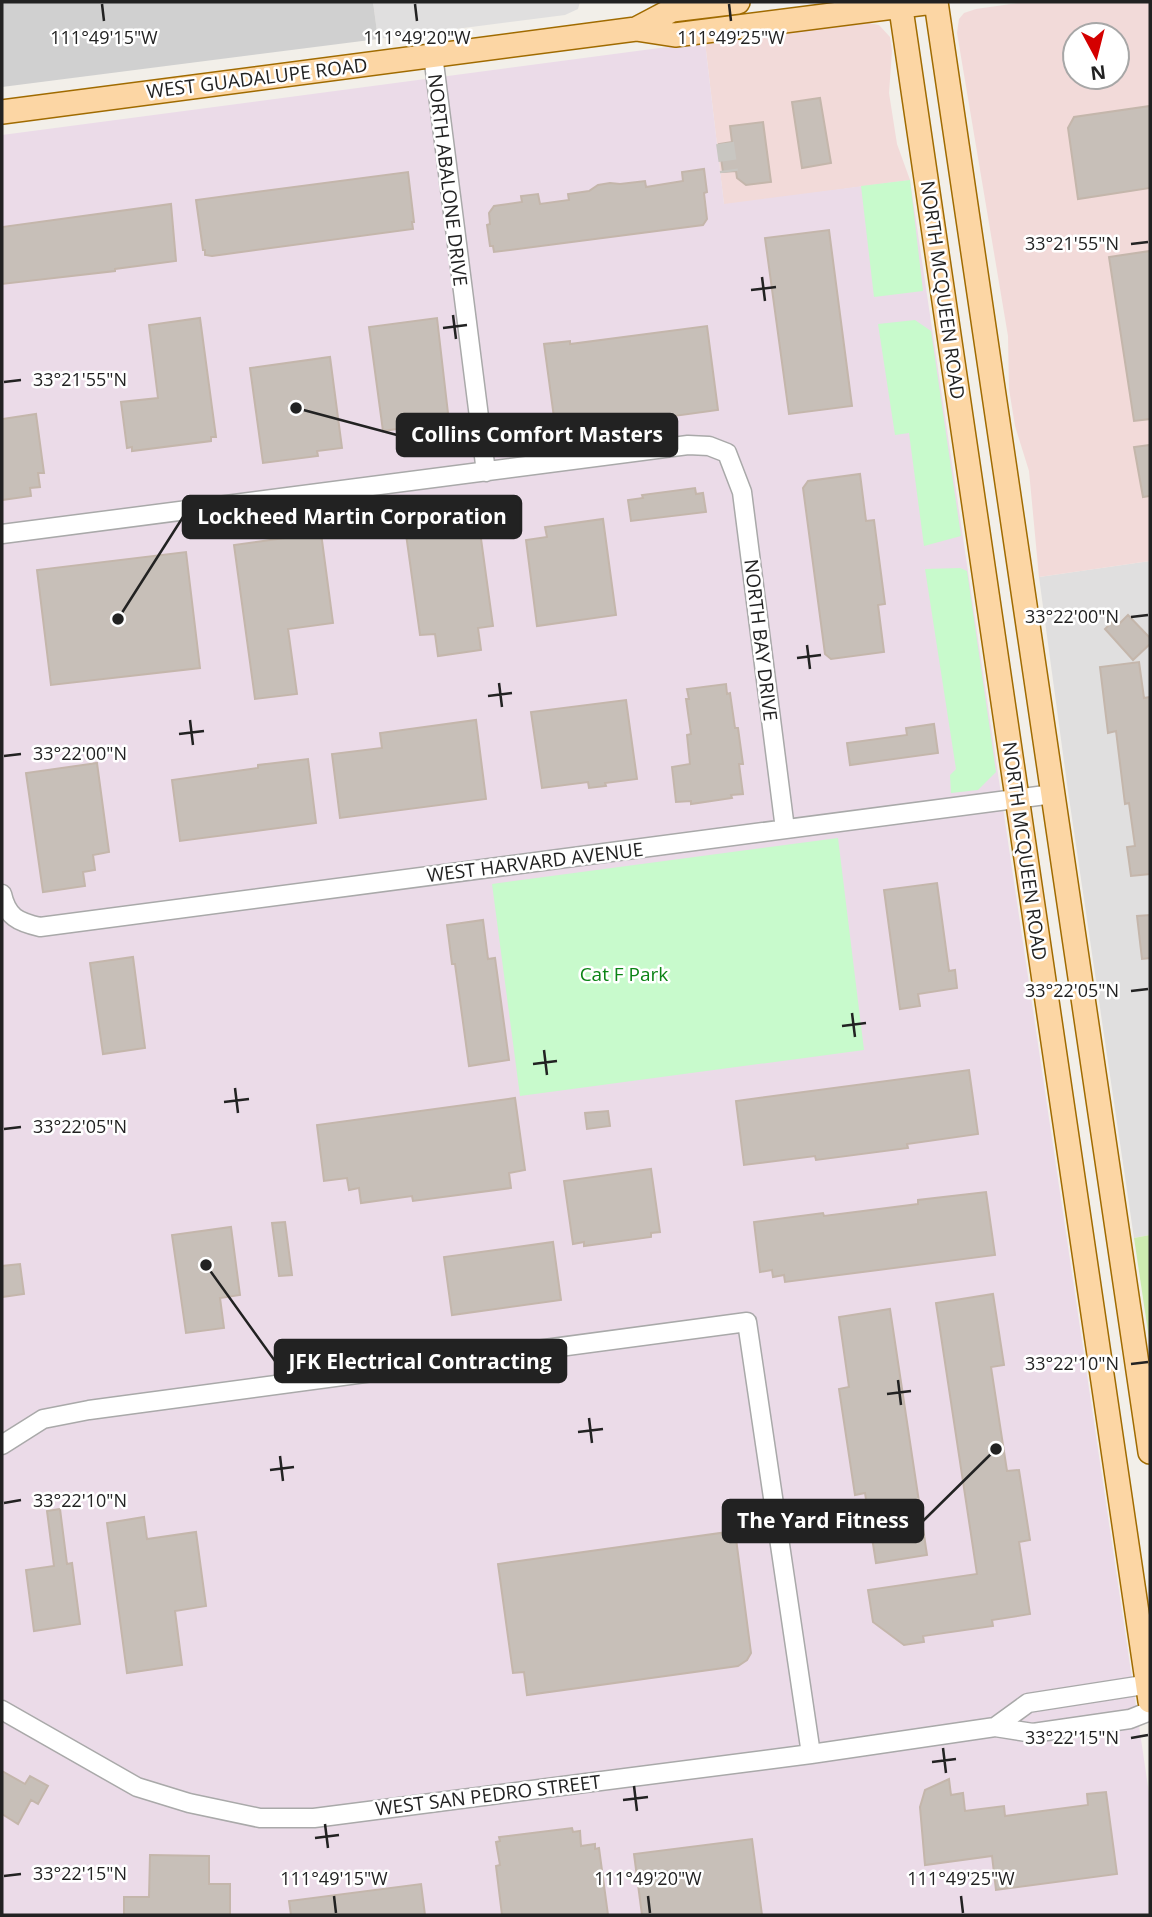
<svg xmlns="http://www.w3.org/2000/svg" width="1152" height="1917" font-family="'Open Sans',sans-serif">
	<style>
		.residential { fill: #e0dfdf }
		.commercial { fill: #f2dad9; fill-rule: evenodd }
		.industrial { fill: #ebdbe8 }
		.religious { fill: #d0d0d0 }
		.grass { fill: #cdebb0 }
		.park { fill: #c8facc }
		.building { fill: #c7bfb8; stroke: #c4b6ab; stroke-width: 2 }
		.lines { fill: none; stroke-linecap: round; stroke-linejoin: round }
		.minor-tunnel { stroke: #c8c6c1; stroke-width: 18; stroke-dasharray: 18 9; stroke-linecap: butt }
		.minor-casing { stroke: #a9a9a9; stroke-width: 21 }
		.major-casing { stroke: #a06b00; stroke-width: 26 }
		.minor { stroke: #fff; stroke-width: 18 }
		.major { stroke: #fcd6a4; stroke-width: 23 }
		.ticks { fill: none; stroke: #222; stroke-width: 2.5 }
		.labels { text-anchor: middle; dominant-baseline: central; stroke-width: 5; stroke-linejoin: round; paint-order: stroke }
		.street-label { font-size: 19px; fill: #222; stroke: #fff }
		.park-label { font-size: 19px; fill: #0c8416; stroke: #fff }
		.ticks-label { font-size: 18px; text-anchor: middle; fill: #222; stroke: #fff; stroke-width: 5; stroke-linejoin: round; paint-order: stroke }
		.leader { fill: none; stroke: #222; stroke-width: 2.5 }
		.callout-dot { fill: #222; stroke: #fff; stroke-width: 2.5 }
		.callout { fill: #222; stroke: #222; stroke-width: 2.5 }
		.callout-label { font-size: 21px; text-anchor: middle; font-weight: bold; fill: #fff }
	</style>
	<rect width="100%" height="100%" fill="#f2efe9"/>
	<path class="residential" d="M373,2H580L578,9L565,15L378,39Z
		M1150,561V1235L1134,1238L1068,791L1039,577Z"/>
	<path class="commercial" d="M1025,2H1150V561L1039,577L1029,471L1015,426L1009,389L1008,336L957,33L959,19L964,13L976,9ZM1075,35H1117V77H1075Z
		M869,23L879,25L890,37L892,51L889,93L897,144L910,180L724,205L705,42Z"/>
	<path class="industrial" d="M705,42L724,204L910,180L1150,1800V1915H2V135Z"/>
	<path class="religious" d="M2,2H373L378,39L2,87Z"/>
	<path class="grass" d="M1150,1235V1345L1134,1238Z"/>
	<path class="park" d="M910,180L923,291L874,297L861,186Z
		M915,320L931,331L961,536L924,546L909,433L895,435L878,324Z
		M960,568L967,571L996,772L978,790L951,793L950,775L956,769L925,569Z
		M838,838L864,1050L520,1096L492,884Z"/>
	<path class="building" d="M820,98L831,163L802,168L792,102Z
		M1150,106V188L1078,199L1068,128L1074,117Z
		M763,122L771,182L746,185L737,178L736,171L723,172L719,144L732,142L730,126Z
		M704,169L707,192L704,193L707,219L703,225L494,252L493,246H490L487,225L490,224L489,213L494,206L522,202L521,196L538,194L540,204L569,200L568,194L589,191L598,185L610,183L620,184L645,181L646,187L683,181L682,172Z
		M408,172L414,222H412L413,229L212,256L205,255V250H203L196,200Z
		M171,204L176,261L115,269V271L2,284V227Z
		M829,230L852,406L789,414L765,238Z
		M1150,251V419L1134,421L1109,257Z
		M200,318L216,437H211V441L132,451V447L127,448L121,402L158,398L149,325Z
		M437,318L449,422L439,424L441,434L430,436L432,448L400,453L397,429L383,431L369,327Z
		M707,326L718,410L556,432L544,344L570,341V344Z
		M330,357L342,448L317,451L318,456L263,463L250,368Z
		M36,414L44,473H38L40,487L30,488L31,496L2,500V419Z
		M1150,445V496L1143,497L1134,447Z
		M860,474L866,521L874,520L885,604L878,605L884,652L831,659L825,654L803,488L808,481Z
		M695,488L696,494L703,493L706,512L631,521L628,500L643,498L642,495Z
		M478,517L493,626L478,628L481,650L438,656L435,634L420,635L405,527Z
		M603,519L616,615L537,626L526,540L547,537L545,527Z
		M321,533L333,623L288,629L297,694L255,699L234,545Z
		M186,552L200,668L51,685L37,570Z
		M1128,615L1150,638V644L1133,660L1105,629L1114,620L1118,625Z
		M1139,662L1144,698L1150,697V874L1131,876L1127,847L1135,846L1129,803L1125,804L1116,731L1108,733L1100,667Z
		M726,684L727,694L730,693L735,728H738L743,764H739L743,794L731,795L732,798L691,804V801L676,802L672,767L690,764L687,735L691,734L686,699H689L687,689Z
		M626,700L637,779L605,783L606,786L589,788L588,782L542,788L531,712Z
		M476,720L486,799L340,818L332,754L382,748L380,733Z
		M934,724L938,753L850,765L847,743L907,735L906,728Z
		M308,759L316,823L180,841L172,780L258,768V765Z
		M97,763L109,852L93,855L95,870L83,872L85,886L43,892L26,773Z
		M937,883L949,971L955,970L957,988L918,994L920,1006L900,1009L884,890Z
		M1150,915V958L1142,959L1137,916Z
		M483,920L488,959L495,958L509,1060L469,1066L455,964H452L447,925Z
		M133,957L145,1048L103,1054L90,963Z
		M969,1070L978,1134L907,1144L908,1148L816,1160L815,1156L744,1165L736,1101Z
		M515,1098L525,1170L509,1173L511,1188L413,1201L412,1196L361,1203L359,1188L349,1190L347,1178L324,1181L317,1125Z
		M608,1111L610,1126L587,1129L585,1113Z
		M651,1169L660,1232L651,1233V1237L584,1246V1242L573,1244L564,1181Z
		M986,1192L995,1255L785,1282L784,1275L773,1277L772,1270L760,1272L754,1222L823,1213L824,1216L918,1204V1200Z
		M285,1222L292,1275L279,1276L272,1223Z
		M231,1227L240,1295L220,1298L224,1328L186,1333L172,1235Z
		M553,1242L561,1300L452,1315L444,1257Z
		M20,1264L24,1294L2,1297V1266Z
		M993,1294L1004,1365L991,1367L1007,1471L1019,1470L1030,1540L1019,1542L1030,1614L992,1620L993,1626L923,1636L924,1642L904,1645L873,1622L868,1590L977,1574L936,1303Z
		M890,1309L927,1555L876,1563L865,1493L855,1495L839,1389L849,1387L839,1317Z
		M60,1509L67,1564L72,1563L80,1624L34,1631L26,1570L54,1566L47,1511Z
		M144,1517L147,1539L196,1532L206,1606L175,1611L182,1665L127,1673L107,1523Z
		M735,1531L751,1653L747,1660L738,1666L527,1695L524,1672L513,1673L498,1564Z
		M2,1771L25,1784L30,1776L48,1786L38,1804L31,1800L18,1824L2,1814Z
		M949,1779L951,1795L963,1793L965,1811L1004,1806L1005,1816L1088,1805L1087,1794L1106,1792L1117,1874L996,1890L992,1856L925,1865L920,1807L925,1790Z
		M572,1828L573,1832L580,1831L581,1846L595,1844V1849L599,1848L608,1915H502L496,1866L500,1865L496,1842L500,1841L499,1837Z
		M752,1839L762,1915H642L634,1854Z
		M150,1855L209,1856V1884H230V1915H124V1897H149Z
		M421,1884L425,1915H291L289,1901Z"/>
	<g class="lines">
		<path class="minor-tunnel" d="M725,143L729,172"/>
		<g class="minor-casing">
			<path id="minor" d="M433,55L486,472
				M2,534L688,445L709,446L727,453L742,492L785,829
				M2,894C7,917 18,922 40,927L1053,794
				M2,1445L43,1419L89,1410L747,1322L811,1754
				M2,1710L137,1787L189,1803L260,1818H314L811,1754L995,1727L1033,1733L1130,1719L1150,1711
				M995,1727L1028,1703L1150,1684"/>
		</g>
		<g class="major-casing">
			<path id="major" d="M900,2L1150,1701
				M936,2L1150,1452
				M636,29L672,10L738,2
				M2,112L636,29L675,35L933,2"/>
		</g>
		<use href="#minor" class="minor"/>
		<use href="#major" class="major"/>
	</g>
	<path class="ticks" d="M102,4L104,21M415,4L417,21M729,4L731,21M1131,244L1148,242M762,277L765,301M751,290L776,287M453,315L456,339M443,328L467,325M4,382L21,380M1131,617L1148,615M807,645L810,669M797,658L821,655M499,683L502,707M488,696L512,693M190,720L193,745M179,734L204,731M4,756L21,754M1131,991L1148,989M852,1013L855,1037M842,1026L866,1023M544,1050L547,1075M533,1064L557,1061M235,1088L238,1113M224,1102L249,1099M4,1129L21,1127M1131,1364L1148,1362M898,1380L901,1405M887,1394L911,1391M589,1418L592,1443M578,1432L603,1429M280,1456L283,1481M270,1470L294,1467M4,1503L21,1500M1131,1738L1148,1735M943,1748L946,1773M932,1762L956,1759M634,1786L637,1811M623,1800L648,1797M325,1824L328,1848M315,1838L339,1835M4,1876L21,1874M334,1896L336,1913M648,1896L650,1913M961,1896L963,1913"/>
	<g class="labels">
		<g class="street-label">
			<text transform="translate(257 78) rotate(-7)">WEST GUADALUPE ROAD</text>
			<text transform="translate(448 180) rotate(83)">NORTH ABALONE DRIVE</text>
			<text transform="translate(943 290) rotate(82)">NORTH MCQUEEN ROAD</text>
			<text transform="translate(761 640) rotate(83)">NORTH BAY DRIVE</text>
			<text transform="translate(1025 851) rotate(82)">NORTH MCQUEEN ROAD</text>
			<text transform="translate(535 862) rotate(-7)">WEST HARVARD AVENUE</text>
			<text transform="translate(488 1795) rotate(-7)">WEST SAN PEDRO STREET</text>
		</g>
		<g class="park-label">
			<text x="624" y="974">Cat F Park</text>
		</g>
	</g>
	<g class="ticks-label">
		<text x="104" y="44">111°49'15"W</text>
		<text x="417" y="44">111°49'20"W</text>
		<text x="731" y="44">111°49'25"W</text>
		<text x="1072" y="250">33°21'55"N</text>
		<text x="80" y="386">33°21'55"N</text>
		<text x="1072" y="623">33°22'00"N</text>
		<text x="80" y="760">33°22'00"N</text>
		<text x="1072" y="997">33°22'05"N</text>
		<text x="80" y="1133">33°22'05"N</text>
		<text x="1072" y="1370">33°22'10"N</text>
		<text x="80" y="1507">33°22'10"N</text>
		<text x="1072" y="1744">33°22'15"N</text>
		<text x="80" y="1880">33°22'15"N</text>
		<text x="334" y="1885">111°49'15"W</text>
		<text x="648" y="1885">111°49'20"W</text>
		<text x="961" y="1885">111°49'25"W</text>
	</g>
	<path class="leader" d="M296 408L397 435M118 619L183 517M206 1265L275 1361M996 1449L923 1521"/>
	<g class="callout-dot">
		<circle cx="296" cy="408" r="7"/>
		<circle cx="118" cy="619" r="7"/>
		<circle cx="206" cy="1265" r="7"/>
		<circle cx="996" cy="1449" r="7"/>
	</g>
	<g class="callout">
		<rect x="397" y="414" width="280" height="42" rx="7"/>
		<rect x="183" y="496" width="338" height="42" rx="7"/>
		<rect x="275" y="1340" width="291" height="42" rx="7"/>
		<rect x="723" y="1500" width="200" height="42" rx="7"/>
	</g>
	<g class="callout-label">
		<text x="537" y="442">Collins Comfort Masters</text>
		<text x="352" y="524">Lockheed Martin Corporation</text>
		<text x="420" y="1369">JFK Electrical Contracting</text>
		<text x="823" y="1528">The Yard Fitness</text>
	</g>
	<rect width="1152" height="1917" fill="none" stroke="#222222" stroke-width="7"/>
	<g transform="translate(1096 56) rotate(173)"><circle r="33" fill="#ffffff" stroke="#a7a7a7" stroke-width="2"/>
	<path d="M0-5L12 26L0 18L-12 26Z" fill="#d40000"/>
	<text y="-10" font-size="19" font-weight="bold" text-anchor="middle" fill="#222222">N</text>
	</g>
</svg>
